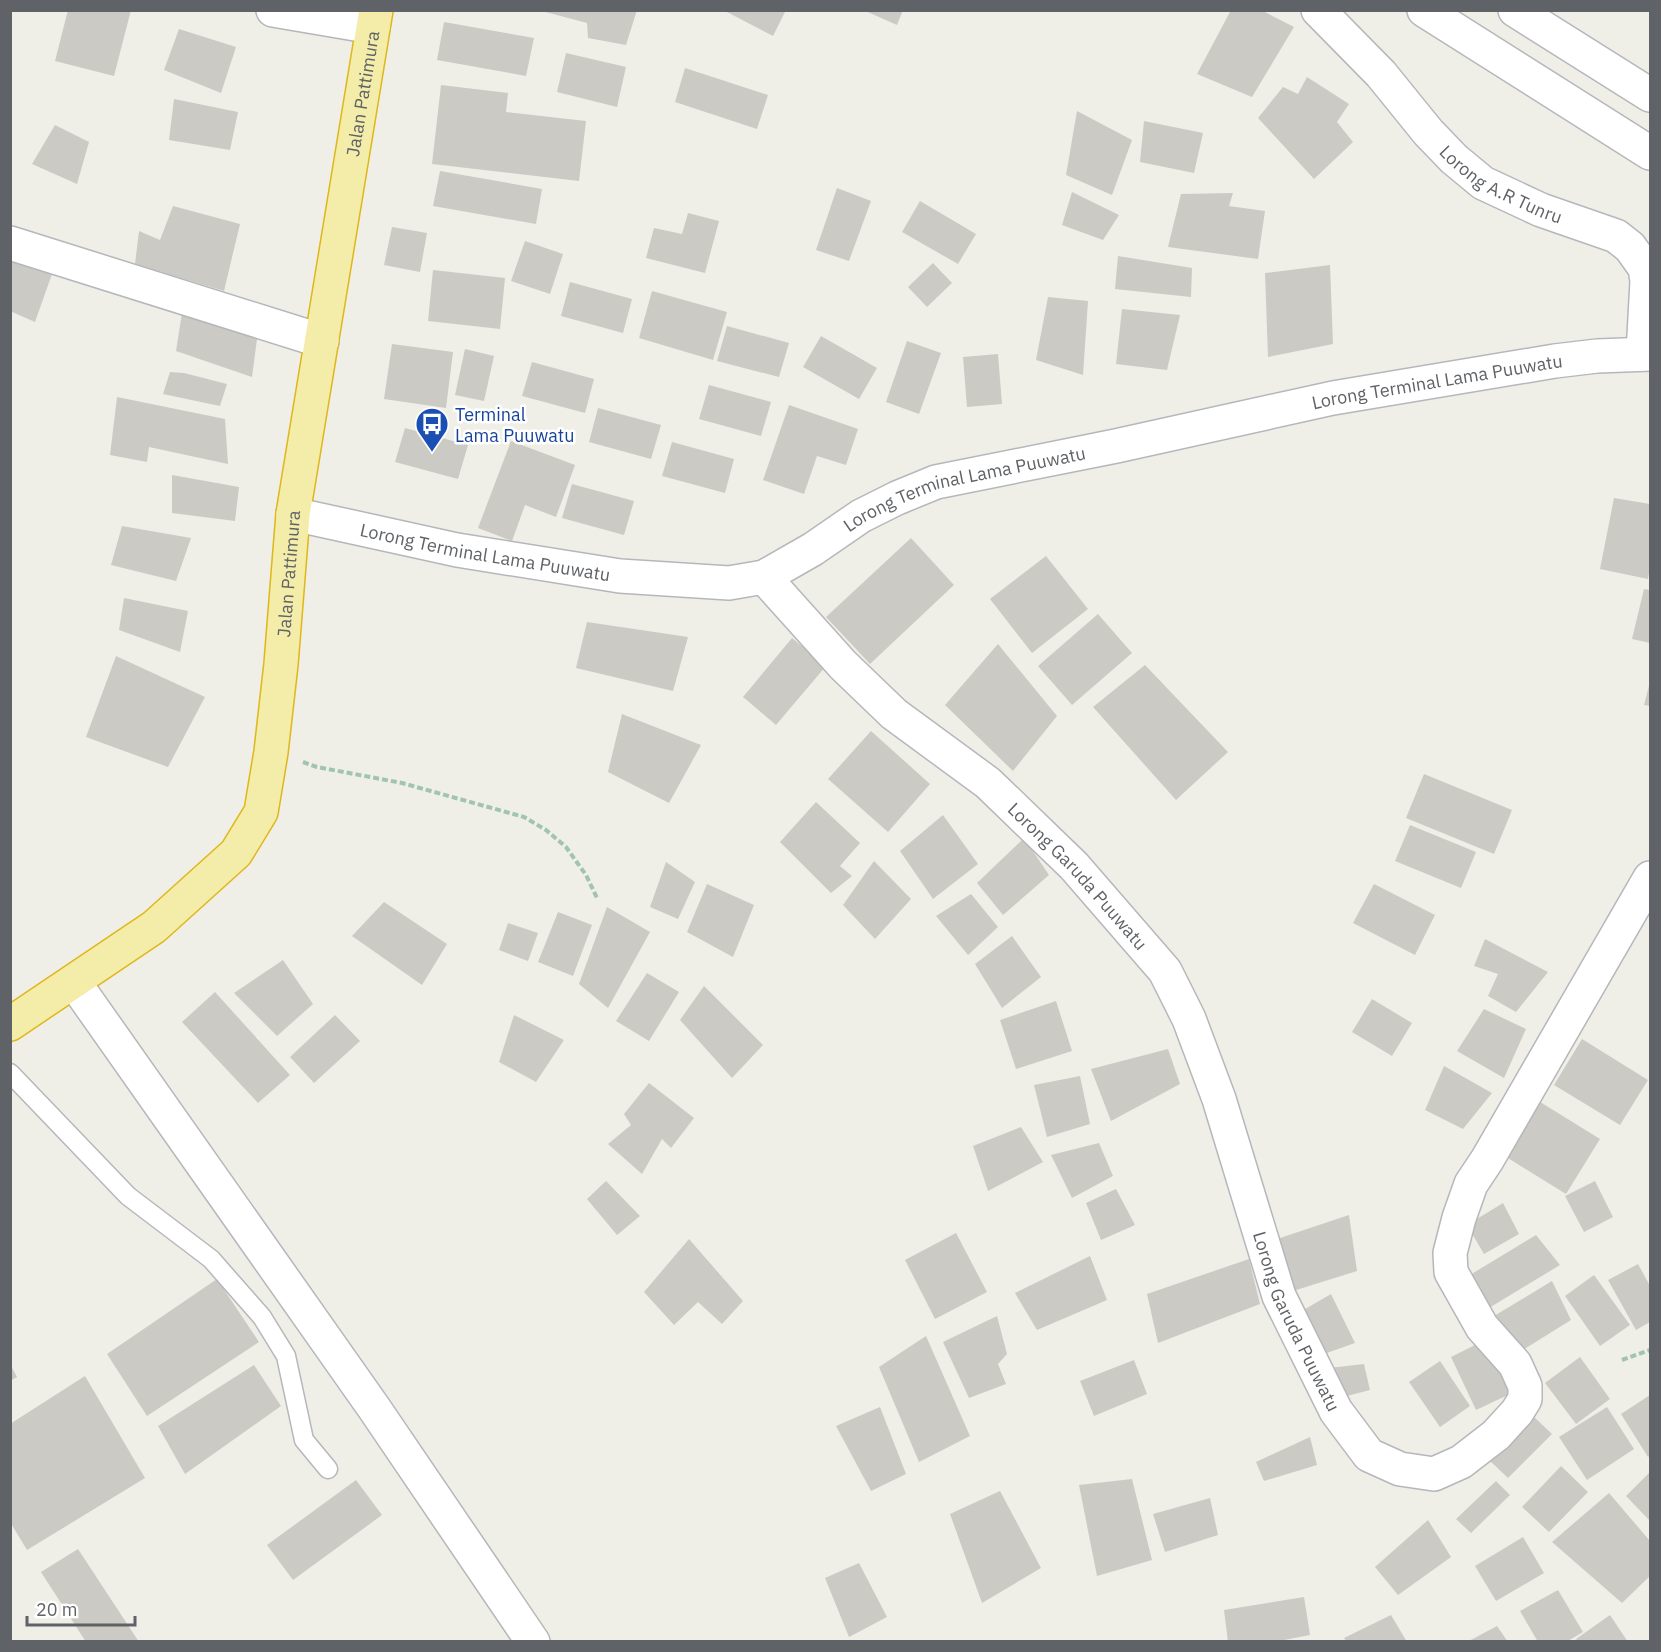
<svg xmlns="http://www.w3.org/2000/svg" width="1661" height="1652" font-family="'IBM Plex Sans',sans-serif">
	<style>
		.building { fill: #cbcac4 }
		.lines { fill: none; stroke-linecap: round; stroke-linejoin: round }
		.service-casing { stroke: #b5b7bb; stroke-width: 21 }
		.minor-casing { stroke: #b5b7bb; stroke-width: 36 }
		.trunk-casing { stroke: #dfb719; stroke-width: 36 }
		.path { stroke: #a1c4af; stroke-width: 4; stroke-dasharray: 6 3; stroke-linecap: butt }
		.service { stroke: #fff; stroke-width: 18 }
		.minor { stroke: #fff; stroke-width: 33 }
		.trunk { stroke: #f4eca9; stroke-width: 33 }
		.labels { text-anchor: middle; dominant-baseline: central; stroke-width: 5; stroke-linejoin: round; paint-order: stroke }
		.street-label { font-size: 18px; fill: #5f6266; stroke: #fff }
		.transit-label { font-size: 18px; fill: #164399; stroke: #fff; text-anchor: start }
	</style>
	<rect width="100%" height="100%" fill="#efefe8"/>
	<path class="building" d="M68,10H131L114,76L55,61Z
		M538,10H637L626,45L588,38L587,23Z
		M723,10H786L773,36Z
		M863,10H903L897,25Z
		M1231,10H1261L1294,27L1252,97L1197,74Z
		M444,22L534,38L526,76L437,60Z
		M179,29L236,47L221,93L164,70Z
		M566,53L626,67L617,107L557,92Z
		M685,68L768,95L757,129L675,102Z
		M1307,77L1349,104L1337,122L1353,142L1314,179L1258,118L1283,87L1298,94Z
		M441,85L508,93L506,112L586,121L579,181L432,164Z
		M174,99L238,112L230,150L169,140Z
		M1077,111L1132,140L1112,195L1066,175Z
		M1144,121L1203,133L1194,173L1140,162Z
		M55,125L89,142L77,184L32,164Z
		M440,171L542,189L536,224L433,206Z
		M837,188L871,201L849,261L816,250Z
		M1072,192L1119,215L1103,240L1062,225Z
		M1233,193L1229,206L1265,211L1258,259L1168,247L1181,194Z
		M920,201L976,234L958,264L902,232Z
		M173,206L240,224L224,291L135,264L139,231L160,240Z
		M688,213L719,221L705,273L646,258L654,228L682,234Z
		M392,227L427,233L420,272L384,265Z
		M525,241L563,254L550,294L511,281Z
		M1118,256L1192,268L1191,297L1115,289Z
		M10,259L52,274L35,322L10,311Z
		M933,263L952,283L927,307L908,287Z
		M1330,265L1333,344L1268,357L1265,273Z
		M433,270L505,278L500,329L428,321Z
		M570,282L632,299L623,333L561,316Z
		M652,291L727,312L713,360L639,338Z
		M1048,297L1088,301L1083,375L1036,360Z
		M1122,309L1180,315L1167,370L1116,364Z
		M182,313L257,339L252,377L176,351Z
		M727,326L789,343L779,377L717,361Z
		M821,336L877,368L859,399L803,367Z
		M907,341L941,353L919,414L886,402Z
		M392,344L453,352L446,408L384,399Z
		M465,349L494,356L484,401L455,395Z
		M998,354L1002,404L967,407L963,357Z
		M532,362L594,379L585,413L522,396Z
		M170,372L184,373L227,384L220,406L163,394Z
		M709,385L771,402L761,436L699,419Z
		M117,397L225,419L228,464L149,447L147,462L110,455Z
		M789,405L858,429L846,465L817,456L804,494L763,480Z
		M598,408L661,425L651,459L589,442Z
		M405,428L468,445L458,479L395,462Z
		M511,441L575,465L556,517L525,505L512,541L478,528Z
		M672,442L734,459L725,493L662,476Z
		M172,475L239,487L235,521L172,513Z
		M572,484L634,501L624,535L562,518Z
		M1614,498L1650,504V568L1648,579L1600,569Z
		M122,526L191,538L176,581L111,565Z
		M911,538L954,585L870,664L826,617Z
		M1046,556L1088,609L1032,653L990,599Z
		M1644,589L1650,590V643L1632,639Z
		M124,598L188,611L180,652L119,630Z
		M1098,614L1132,653L1072,705L1038,666Z
		M587,622L688,637L673,691L576,668Z
		M792,638L826,666L776,725L743,697Z
		M998,644L1057,716L1013,771L945,705Z
		M116,656L205,697L168,767L86,737Z
		M1145,665L1228,752L1176,800L1093,707Z
		M1650,682V706L1644,705Z
		M622,714L701,745L669,803L608,772Z
		M871,731L930,784L888,832L828,779Z
		M1424,774L1512,810L1494,854L1406,818Z
		M816,802L860,843L840,866L852,876L831,893L780,842Z
		M943,815L978,864L933,899L900,851Z
		M1410,825L1476,852L1461,888L1395,861Z
		M1024,838L1049,875L1003,915L977,883Z
		M874,861L911,899L875,939L843,905Z
		M666,862L695,882L678,919L650,907Z
		M707,884L754,905L733,957L687,932Z
		M1374,884L1435,915L1415,955L1353,923Z
		M971,894L998,927L968,955L936,916Z
		M384,902L447,944L422,985L352,936Z
		M607,907L650,932L608,1008L579,984Z
		M558,912L592,925L573,976L538,962Z
		M508,923L538,933L528,961L499,950Z
		M1012,936L1041,977L1002,1008L975,964Z
		M1485,939L1548,972L1516,1012L1488,996L1498,974L1474,966Z
		M283,960L313,1004L277,1036L234,993Z
		M647,973L679,992L649,1041L616,1021Z
		M704,986L763,1045L732,1078L680,1020Z
		M215,992L290,1075L258,1103L182,1022Z
		M1372,999L1412,1023L1392,1056L1352,1032Z
		M1056,1001L1072,1051L1016,1069L1000,1020Z
		M1484,1009L1526,1029L1504,1078L1457,1051Z
		M335,1015L360,1041L314,1083L290,1057Z
		M514,1015L564,1040L536,1082L499,1062Z
		M1582,1039L1648,1080L1620,1125L1554,1085Z
		M1168,1049L1180,1084L1111,1121L1091,1069Z
		M1444,1066L1492,1093L1463,1129L1425,1110Z
		M1080,1076L1090,1124L1047,1137L1034,1085Z
		M649,1083L694,1118L671,1148L662,1139L642,1174L608,1144L631,1125L624,1114Z
		M1537,1100L1600,1139L1566,1194L1503,1155Z
		M1021,1127L1043,1162L988,1191L973,1146Z
		M1099,1143L1113,1176L1072,1198L1051,1155Z
		M606,1181L640,1216L617,1235L587,1199Z
		M1595,1181L1613,1217L1584,1232L1565,1196Z
		M1116,1189L1135,1225L1101,1240L1086,1203Z
		M1503,1203L1519,1234L1484,1254L1467,1225Z
		M1349,1215L1357,1271L1293,1291L1277,1239Z
		M956,1233L987,1292L935,1319L905,1260Z
		M1536,1235L1560,1265L1489,1308L1465,1278Z
		M689,1239L743,1301L722,1324L698,1302L674,1325L644,1292Z
		M1090,1256L1107,1300L1037,1330L1015,1293Z
		M1249,1259L1260,1304L1158,1343L1147,1294Z
		M1638,1264L1650,1286V1322L1636,1330L1608,1280Z
		M1594,1275L1630,1325L1600,1346L1565,1296Z
		M217,1279L259,1342L147,1416L107,1354Z
		M1552,1281L1571,1320L1521,1351L1494,1316Z
		M1331,1294L1355,1343L1324,1354L1300,1312Z
		M997,1316L1007,1354L998,1364L1006,1384L969,1398L943,1342Z
		M926,1336L970,1436L919,1462L879,1367Z
		M1483,1341L1510,1394L1476,1410L1451,1357Z
		M1580,1357L1610,1399L1576,1424L1545,1383Z
		M1134,1360L1147,1394L1094,1416L1080,1381Z
		M1440,1361L1470,1406L1440,1427L1409,1382Z
		M10,1364L17,1377L10,1381Z
		M1364,1364L1370,1390L1343,1397L1329,1368Z
		M254,1365L281,1406L185,1474L158,1426Z
		M85,1376L145,1478L27,1550L10,1522V1424Z
		M1650,1395V1455L1648,1457L1621,1414Z
		M880,1407L906,1474L871,1491L836,1426Z
		M1607,1407L1634,1449L1587,1480L1559,1437Z
		M1532,1415L1552,1434L1508,1478L1489,1460Z
		M1310,1437L1317,1465L1264,1481L1256,1462Z
		M1561,1466L1588,1492L1549,1532L1522,1507Z
		M1649,1473L1650,1475V1521L1626,1496Z
		M1132,1479L1152,1560L1097,1576L1079,1485Z
		M356,1480L382,1515L293,1580L267,1545Z
		M1496,1481L1510,1495L1471,1533L1456,1519Z
		M1000,1491L1041,1568L982,1603L950,1514Z
		M1609,1493L1650,1541V1576L1622,1603L1552,1542Z
		M1210,1498L1218,1535L1165,1552L1153,1514Z
		M1428,1520L1451,1557L1398,1595L1375,1567Z
		M1523,1537L1544,1573L1496,1601L1475,1566Z
		M78,1549L139,1642H86L41,1572Z
		M859,1563L887,1617L849,1637L825,1578Z
		M1558,1590L1583,1632L1566,1642H1538L1520,1611Z
		M1304,1597L1310,1635L1274,1642H1228L1224,1610Z
		M1391,1615L1407,1642H1347L1344,1638Z
		M1610,1615L1628,1642H1578L1576,1639Z
		M1497,1626L1508,1642H1467Z"/>
	<g class="lines">
		<g class="service-casing">
			<path id="service" d="M10,1073L128,1196L211,1259L262,1317L286,1356L304,1440L328,1469"/>
		</g>
		<g class="minor-casing">
			<g id="minor">
				<path d="M273,10L373,27"/>
				<path id="s1" d="M1318,10L1381,74L1428,132L1454,159L1483,183L1541,210L1616,236L1630,247L1645,268L1647,281L1643,354"/>
				<path d="M1424,10L1650,153"/>
				<path d="M1515,10L1650,95"/>
				<path d="M10,243L322,341"/>
				<path id="s2" d="M293,514L457,550L620,576L729,583L764,577L813,549L861,516L897,498L936,482L1116,446L1333,398L1555,361L1597,356L1650,354"/>
				<path id="s3" d="M764,577L843,665L894,714L988,783L1074,866L1165,971L1189,1019L1219,1099L1279,1296L1336,1411L1369,1455L1400,1469L1434,1474L1461,1462L1496,1435L1517,1412L1525,1399V1386L1515,1364L1482,1327L1451,1272L1450,1253L1459,1218L1471,1184L1487,1160L1650,878"/>
				<path d="M74,982L374,1408L533,1642"/>
			</g>
		</g>
		<g class="trunk-casing">
			<g id="trunk">
				<path id="s4" d="M10,1024L154,927L236,853L261,812L271,752L281,664L293,514L376,10"/>
			</g>
		</g>
		<path class="path" d="M303,762L317,767L402,783L524,817L546,830L566,847L586,875L597,898
			M1622,1360L1650,1350"/>
		<use href="#service" class="service"/>
		<use href="#minor" class="minor"/>
		<use href="#trunk" class="trunk"/>
	</g>
	<defs>
		<g id="bus-pin" transform="scale(1.725)"><path d="M0 17L-7.5 6A9.5 9.5 0 1 1 7.5 6Z" fill="#1a4fb4" stroke="#fff"/><path d="M-5-6H5V4H4V6H2V4H-2V6H-4V4H-5ZM-3.5-4V0h7V-4ZM-3.5 1.2v1.5H-2V1.2ZM2 1.2v1.5H3.5V1.2Z" fill="#fff"/></g>
	</defs>
	<g fill-rule="evenodd">
		<use href="#bus-pin" x="432" y="424"/>
	</g>
	<g class="labels">
		<g class="street-label">
			<text stroke="none"><textPath href="#s4" startOffset="1058">Jalan Pattimura</textPath></text>
			<text stroke="none"><textPath href="#s1" startOffset="256">Lorong A.R Tunru</textPath></text>
			<text stroke="none"><textPath href="#s2" startOffset="1186">Lorong Terminal Lama Puuwatu</textPath></text>
			<text stroke="none"><textPath href="#s2" startOffset="700">Lorong Terminal Lama Puuwatu</textPath></text>
			<text stroke="none"><textPath href="#s2" startOffset="196">Lorong Terminal Lama Puuwatu</textPath></text>
			<text stroke="none"><textPath href="#s4" startOffset="572">Jalan Pattimura</textPath></text>
			<text stroke="none"><textPath href="#s3" startOffset="435">Lorong Garuda Puuwatu</textPath></text>
			<text stroke="none"><textPath href="#s3" startOffset="939">Lorong Garuda Puuwatu</textPath></text>
		</g>
		<g class="transit-label">
			<text x="455" y="414">Terminal<tspan x="455" dy="21">Lama Puuwatu</tspan></text>
		</g>
	</g>
	<rect width="1661" height="1652" fill="none" stroke="#5f6266" stroke-width="24"/>
	<path d="M27 1616v9h108v-9" fill="none" stroke="#5f6266" stroke-width="3"/>
	<text x="36" y="1616" font-size="18" fill="#5f6266" stroke="#ffffff" stroke-width="4.5" paint-order="stroke">20 m</text>
</svg>
